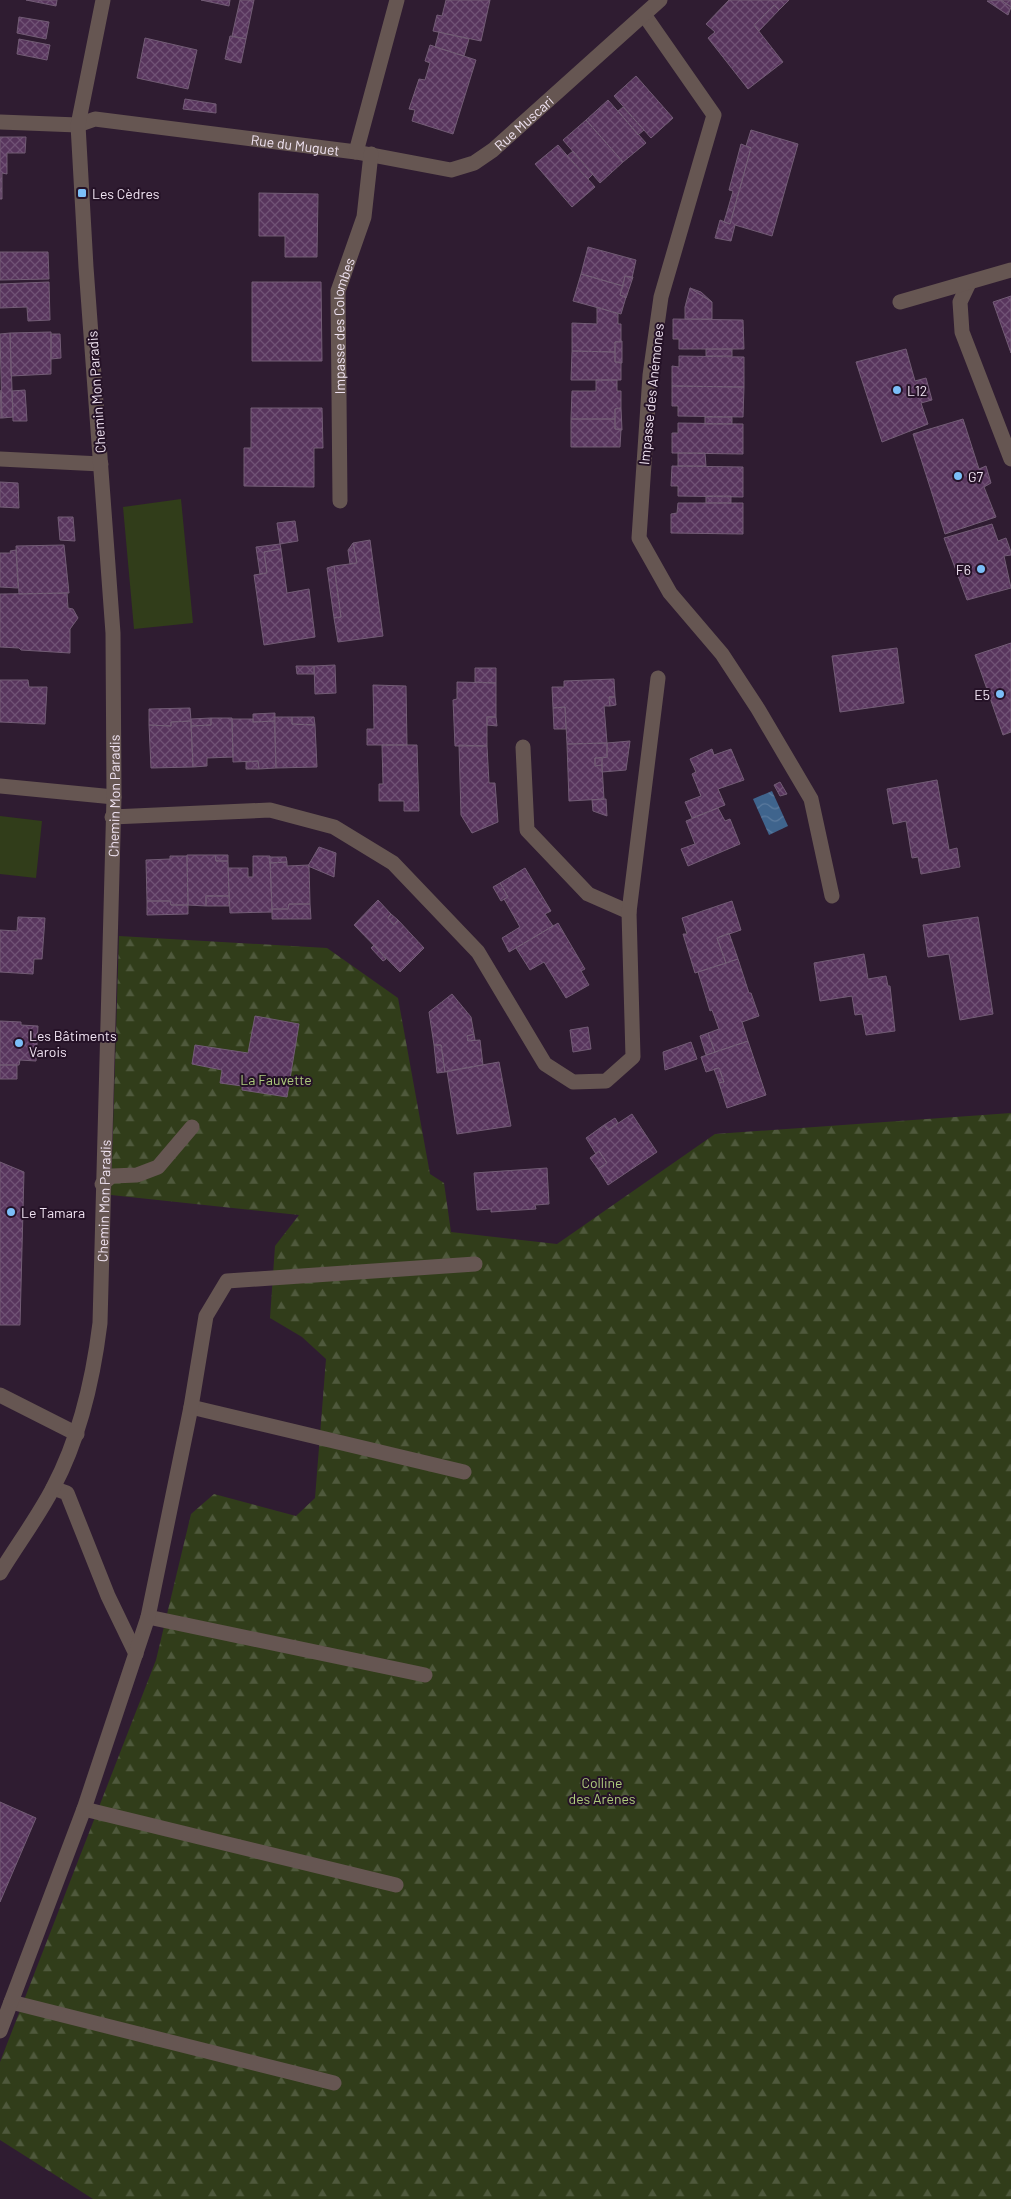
<svg xmlns="http://www.w3.org/2000/svg" width="1011" height="2199" font-family="Barlow,sans-serif">
	<style>
		.forest { fill: url(#forest-firs) }
		.pitch { fill: #313d1a }
		.water { fill: url(#water-waves) }
		.building { fill: url(#building-cross-hatch); stroke: #725c75 }
		.lines { fill: none; stroke-linecap: round; stroke-linejoin: round }
		.minor { stroke: #665652; stroke-width: 15 }
		.poi-dot { fill: #7bbef8; stroke: #251227; stroke-width: 2 }
		.labels { text-anchor: middle; dominant-baseline: central; stroke-width: 4; stroke-linejoin: round; paint-order: stroke }
		.street-label { font-size: 14px; fill: #f0e3f2; stroke: #251227 }
		.poi-label { font-size: 14px; fill: #f0e3f2; stroke: #251227; text-anchor: start }
		.park-label { font-size: 14px; fill: #aecc7d; stroke: #251227 }
	</style>
	<defs>
		<pattern id="forest-firs" width="22" height="20" patternUnits="userSpaceOnUse" patternTransform="scale(1.25)"><rect width="22" height="20" fill="#313d1a"/><path d="M5 1l3.5 6h-7zM16 11l3.5 6h-7z" fill="#4f593c"/></pattern>
		<pattern id="water-waves" width="16" height="10" patternUnits="userSpaceOnUse" patternTransform="scale(1.25)"><rect width="16" height="10" fill="#3f648d"/><path d="M0 5q4-4 8 0t8 0" fill="none" stroke="#5b7a9e"/></pattern>
		<pattern id="building-cross-hatch" width="8" height="8" patternUnits="userSpaceOnUse" patternTransform="scale(1.25)"><rect width="8" height="8" fill="#58355d"/><path d="M0 0l8 8M0 8l8-8" fill="none" stroke="#705275"/></pattern>
	</defs>
	<rect width="100%" height="100%" fill="#2f1c31"/>
	<path class="forest" d="M119,936L327,948L398,998L430,1174L444,1183L451,1232L557,1244L715,1134L1011,1113V2199H93L0,2140V2062L156,1660L191,1514L214,1494L296,1516L315,1498L326,1359L302,1337L270,1318L275,1246L299,1215L111,1195Z"/>
	<path class="pitch" d="M181,499L193,623L134,629L123,507Z
		M0,816L42,821L36,878L0,874Z"/>
	<path class="water" d="M772,791L788,826L769,835L753,799Z"/>
	<path class="building" d="M26,0H57L56,6Z
		M201,0H230L229,6Z
		M240,0H254L246,39L232,36Z
		M446,0H490L481,41L433,31L437,15L442,16Z
		M729,0H789L779,10L774,5L754,25L783,62L748,89L708,38L715,32L706,24Z
		M1001,0H1011V7Z
		M1001,0L1011,7L1008,15L987,1Z
		M774,5L779,10L759,31L754,25Z
		M19,17L49,22L46,39L17,33Z
		M439,32L469,39L464,56L435,47Z
		M230,36L246,39L241,63L225,59Z
		M145,38L197,50L188,89L137,78Z
		M19,39L50,45L47,60L17,54Z
		M430,45L476,60L453,134L412,121L415,110L409,109L419,79L425,80L430,63L425,61Z
		M636,76L673,118L651,138L614,96Z
		M185,99L216,104V113L183,109Z
		M608,100L646,143L623,162L586,120Z
		M623,107L644,130L638,135L618,111Z
		M586,120L623,162L600,183L563,140Z
		M751,130L798,144L772,236L735,225L731,241L715,238L720,220L730,224L751,148L746,146Z
		M0,137H26L25,153H7V174L2,173V199H0Z
		M741,144L751,148L730,224L724,222L733,191L729,190Z
		M558,145L595,187L572,207L535,164Z
		M573,151L593,174L588,179L567,156Z
		M259,193L318,194L317,257H285V236H259Z
		M588,247L636,260L632,278L625,276L623,286L581,274Z
		M0,252H48L49,279L0,280Z
		M581,274L623,286L620,295L626,297L621,314L573,301Z
		M625,276L633,277L626,298L620,295Z
		M49,282L50,320L28,321L27,307L0,308V284Z
		M252,282H321L322,361H252Z
		M690,288L712,302V319H685V307Z
		M690,288L701,292L712,302Z
		M1011,296V353L993,302Z
		M597,307L618,314V324H621V342H615V352L572,351V323L597,324Z
		M673,319L743,320L744,349H679V339H673Z
		M51,332V374L11,376L10,333Z
		M10,333L13,417L2,418L0,334Z
		M51,334H60L61,358L51,359Z
		M622,341V363H621L615,362V342Z
		M706,349H732V356H706Z
		M906,349L915,381L926,378L932,400L921,403L928,424L882,442L856,362Z
		M572,351L615,352V362H621V380H571Z
		M679,356L744,357V387L672,386V366L679,367Z
		M596,380H617V391H621V408L615,409V419H571L572,391H596Z
		M672,386L744,387L743,417L678,416V406H672Z
		M0,390L2,418H0Z
		M25,390L27,421H13L12,391Z
		M251,408H322L323,448H314V487L244,486V448H251Z
		M621,408L622,430H621L615,429V409Z
		M705,417H732V424H705Z
		M571,419H615V429H621L620,447H571Z
		M963,419L979,469L986,466L991,483L984,487L996,517L945,534L913,434Z
		M678,423L743,424V454L672,453V433H678Z
		M678,453H705L706,466H678Z
		M672,466L743,467V497L678,496V486H671Z
		M0,482L18,483L19,508L0,507Z
		M706,496H731V503H706Z
		M678,503H743V534L671,533V514L677,513Z
		M58,517H73L75,541L60,540Z
		M295,521L298,541L280,544L277,523Z
		M992,524L998,541L1006,538L1011,552V555L1004,556L1011,588L967,600L944,538Z
		M370,540L383,636L338,642L334,618L341,617L334,566L357,563L353,543Z
		M353,543L357,563L350,564L348,550Z
		M280,544L281,549L264,552L267,573L260,574L256,547Z
		M64,545L69,593L19,594L16,546Z
		M281,549L287,593L309,589L315,637L264,645L254,575L267,573L264,552Z
		M16,550L18,588L0,587V553H11L10,551Z
		M334,566L341,617L334,618L327,568Z
		M67,593L68,608L73,609L78,618L70,629V653L21,650L19,648L0,647V594Z
		M1011,643V732L1003,735L975,655Z
		M897,648L904,703L840,712L832,656Z
		M335,665L336,693L315,694L314,666Z
		M296,666H314V674H297Z
		M475,668H496V683L475,682Z
		M614,679L615,697H609L610,706H604L607,743L567,744L565,707L553,708L552,687H564V681Z
		M0,680H28L29,687H47L45,724L0,722Z
		M457,682L496,683V717H487V746H455L453,700L457,699Z
		M373,685L406,686L407,745H367V729H374Z
		M609,697H615L616,705L610,706Z
		M565,707L566,729H554L553,708Z
		M190,708L191,721L171,722V726L149,725V709Z
		M275,713V721L253,722V714Z
		M274,717H292V724L315,725L317,767L276,768Z
		M292,717H314L315,725L292,724Z
		M487,717H496L497,726L487,725Z
		M211,718V725L191,726V719Z
		M211,718H232L233,757L207,758V766L193,767L191,726L211,725Z
		M232,719H253V722L275,721L276,768L259,769L258,761L233,762Z
		M191,721L193,767L151,768L149,725L171,726V722Z
		M630,741L626,770L602,772V758L607,757V743Z
		M607,743V757L595,758V766L602,765L604,799L569,801L567,744Z
		M382,745H417L419,811H404V801H379V784H383Z
		M459,745L487,746L489,783H495L498,822L472,833L461,815Z
		M712,749L714,755L731,749L744,780L718,789L725,805L692,818L685,802L701,796L692,774L696,772L690,759Z
		M595,758H602V765L595,766Z
		M258,761L259,769H246V762Z
		M937,780L949,850L957,848L960,867L921,874L918,857L912,858L906,821L893,824L887,789Z
		M780,782L787,794L780,796L774,785Z
		M606,799L607,816L593,811L592,800Z
		M718,808L725,821L730,819L740,844L688,866L681,849L695,844L686,821Z
		M319,847L336,853L334,877L308,866Z
		M187,855H215L216,861H228L229,896H206V906L188,905Z
		M215,855H228V861H216Z
		M170,856H187L188,905H171L170,901H147L146,860L170,859Z
		M253,856H270L272,912L230,913L228,868H248V877H253Z
		M269,857H286L287,862L270,863Z
		M287,862V866L309,865L310,904H289L288,909H272L270,863Z
		M525,868L551,911L545,914L553,926L509,952L502,938L520,927L504,899L508,897L500,883Z
		M500,883L508,897L501,901L493,887Z
		M206,896H229V906H206Z
		M378,900L391,914L388,918L394,925L398,920L424,948L400,972L354,925Z
		M147,901H170L171,905H188V914L147,915Z
		M732,901L741,930L717,938L726,963L695,973L683,934H687L682,918Z
		M289,904H310L311,919H272V909H288Z
		M391,914L398,920L394,925L388,918Z
		M18,917L45,918L42,959H34L33,974L0,972V930L17,931Z
		M978,917L993,1014L960,1020L949,954L928,957L923,925Z
		M558,923L585,969L581,971L589,985L566,998L544,962L530,970L516,948Z
		M729,933L738,959L726,963L717,938Z
		M374,945L386,959L383,961L371,948Z
		M864,954L868,979L886,976L888,986H890L895,1031L866,1035L862,1014L855,1015L852,996L820,1001L814,963Z
		M738,959L749,993H751L759,1016L742,1022L748,1041L715,1052L708,1033L719,1029L712,1010L710,1011L698,972Z
		M452,994L471,1017L474,1034L467,1036L468,1041L480,1040L483,1065L445,1072L441,1045H434L429,1012Z
		M255,1016L299,1024L287,1097L242,1090V1086L220,1083L222,1070L192,1064L195,1045L248,1053Z
		M0,1021L21,1022V1025L38,1026L36,1061L20,1060L19,1065H0Z
		M588,1027L591,1049L573,1052L570,1030Z
		M708,1033L715,1052L706,1055L700,1036Z
		M474,1034L475,1040L468,1041L467,1036Z
		M748,1041L766,1095L727,1108L719,1083L724,1082L719,1068L706,1072L701,1057Z
		M691,1042L697,1059L665,1070L663,1052Z
		M434,1045H441L445,1072L437,1073Z
		M499,1062L511,1126L457,1134L447,1071Z
		M0,1065H17V1079H0Z
		M719,1068L724,1082L719,1083L714,1069Z
		M632,1114L657,1152L608,1185L598,1169L607,1163L599,1151L596,1154L586,1138L604,1125L608,1130Z
		M615,1118L618,1123L608,1130L604,1125Z
		M599,1151L607,1163L598,1169L590,1158Z
		M0,1162L24,1172L20,1325H0Z
		M547,1168L549,1204L535,1205L536,1209L491,1212V1209L477,1210L474,1173Z
		M0,1802L36,1818L0,1902Z"/>
	<g class="lines">
		<g class="minor">
			<path d="M645,16L714,115L661,297L650,375L639,538L670,593L722,654L758,709L811,799L832,896"/>
			<path id="s1" d="M0,122L78,125L95,119L356,152L451,170L474,163L493,150L660,0"/>
			<path d="M356,152L397,0"/>
			<path d="M969,283L960,302L962,332L1011,459"/>
			<path d="M900,302L1011,270"/>
			<path d="M0,459L101,464"/>
			<path id="s2" d="M340,501L338,291L364,217L371,154"/>
			<path d="M523,747L527,830L588,894L629,912"/>
			<path d="M0,786L114,797"/>
			<path d="M112,817L270,810L334,827L393,863L478,952L545,1064L573,1082L606,1081L633,1057L629,912L658,678"/>
			<path d="M102,1184L112,1176L137,1175L158,1167L192,1127"/>
			<path d="M0,1395L77,1434"/>
			<path d="M191,1407L464,1472"/>
			<path d="M53,1488L67,1493L108,1596L136,1654"/>
			<path id="s3" d="M0,1573C17,1545 38,1517 53,1488C80,1437 93,1380 100,1323L114,797L113,633L86,267L78,125L103,0"/>
			<path d="M148,1617L425,1675"/>
			<path d="M84,1809L396,1885"/>
			<path d="M11,2002L334,2083"/>
			<path d="M0,2031L84,1809L148,1617L191,1407L206,1316L227,1281L475,1264"/>
		</g>
	</g>
	<g class="poi-dot">
		<rect x="77" y="188" width="10" height="10" rx="2.5"/>
		<circle cx="897" cy="390" r="5"/>
		<circle cx="958" cy="476" r="5"/>
		<circle cx="981" cy="569" r="5"/>
		<circle cx="1000" cy="694" r="5"/>
		<circle cx="19" cy="1043" r="5"/>
		<circle cx="11" cy="1212" r="5"/>
	</g>
	<g class="labels">
		<g class="street-label">
			<text stroke="none"><textPath href="#s1" startOffset="544">Rue Muscari</textPath></text>
			<text stroke="none"><textPath href="#s1" startOffset="298">Rue du Muguet</textPath></text>
			<text stroke="none"><textPath href="#s2" startOffset="176">Impasse des Colombes</textPath></text>
			<text transform="translate(96 392) rotate(-94)">Chemin Mon Paradis</text>
			<text transform="translate(651 394) rotate(-84)">Impasse des Anémones</text>
			<text stroke="none"><textPath href="#s3" startOffset="800">Chemin Mon Paradis</textPath></text>
			<text stroke="none"><textPath href="#s3" startOffset="395">Chemin Mon Paradis</textPath></text>
		</g>
		<g class="poi-label">
			<text x="92" y="193">Les Cèdres</text>
			<text x="907" y="390">L12</text>
			<text x="968" y="476">G7</text>
			<text x="971" y="569" text-anchor="end">F6</text>
			<text x="990" y="694" text-anchor="end">E5</text>
			<text x="29" y="1035">Les Bâtiments<tspan x="29" dy="16">Varois</tspan></text>
			<text x="21" y="1212">Le Tamara</text>
		</g>
		<g class="park-label">
			<text x="276" y="1079">La Fauvette</text>
			<text x="602" y="1782">Colline<tspan x="602" dy="16">des Arènes</tspan></text>
		</g>
	</g>
</svg>
